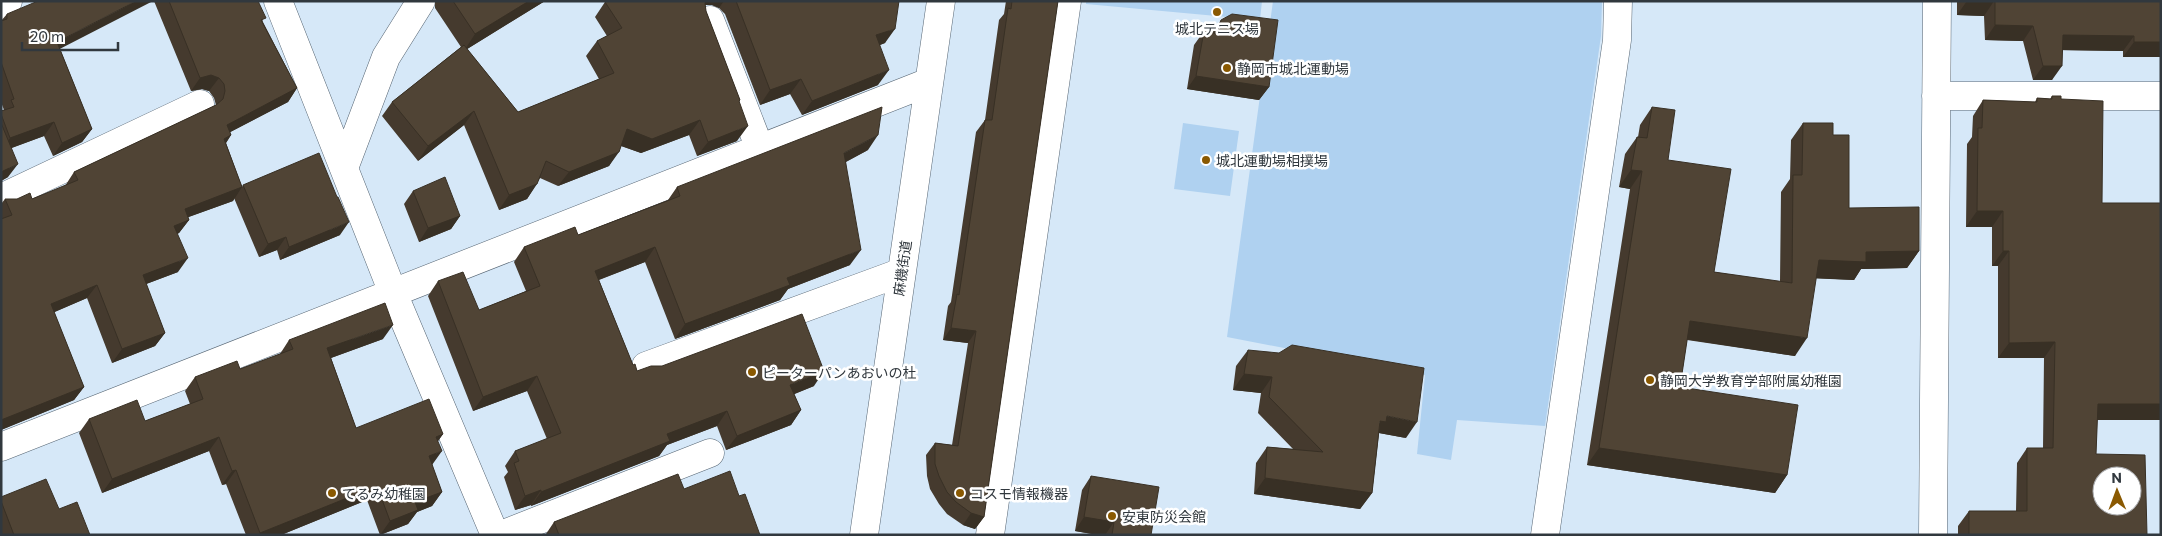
<svg xmlns="http://www.w3.org/2000/svg" width="2162" height="536" font-family="Commissioner,'Noto Sans JP',sans-serif">
	<style>
		.green { fill: #afd1f0 }
		.lines { fill: none; stroke-linecap: round; stroke-linejoin: round }
		.minor-casing { stroke: #566573; stroke-width: 29 }
		.minor { stroke: #fff; stroke-width: 28 }
		.wall { fill: #453a2e }
		.shaded-wall { fill: #383025 }
		.building { fill: #504435; stroke: #383025; fill-rule: evenodd }
		.poi-dot { fill: #8a5901; stroke: #fff; stroke-width: 2 }
		.labels { text-anchor: middle; dominant-baseline: central; stroke-width: 5; stroke-linejoin: round; paint-order: stroke }
		.poi-label { font-size: 14px; fill: #31383e; stroke: #fff; text-anchor: start }
		.street-label { font-size: 14px; fill: #31383e; stroke: #fff }
	</style>
	<rect width="100%" height="100%" fill="#d6e8f8"/>
	<path class="green" d="M1086,1H1262L1260,20L1086,4Z
		M1273,1H1602L1601,36L1545,426L1457,420L1451,460L1417,454L1425,375L1227,337Z
		M1183,123L1239,131L1230,196L1174,189Z"/>
	<g class="lines">
		<g class="minor-casing">
			<path id="minor" d="M278,1L393,293L495,535
				M1,5L8,1
				M710,20L760,149
				M1936,96H2161
				M344,168L386,57L421,1
				M1,198L200,104
				M646,366L902,272
				M1,447L929,82
				M501,535L710,453
				M864,535L941,1
				M990,535L1067,1
				M1545,535L1617,40L1618,1
				M1933,535L1937,1"/>
		</g>
		<use href="#minor" class="minor"/>
	</g>
	<path class="wall" d="M154,1H258L263,22L297,88L288,102L230,132L231,135L226,143L242,187L243,185L340,235L280,260L277,250L259,257L234,198L233,201L188,217L189,220L179,233L177,234L178,272L146,284L165,333L155,346L112,363L87,298L54,312L84,387L74,400L1,430V204L5,199H32L65,186L74,172L216,105L214,98L209,91L202,89L191,91Z
		M435,1H545L467,49L518,112L599,79L586,56L597,41L607,36L595,17L605,2L607,1H899L885,43L880,45L878,85L802,115L790,94L760,105L725,14L719,8L712,5H705L706,11L740,100L739,102L737,141L697,156L689,135L641,153L621,146L609,166L558,186L540,178L527,199L499,210L464,125L418,161L382,116L392,102L461,47L435,8Z
		M1006,1H1058L984,517L975,529L963,525L947,514L939,504L930,489L927,476L926,455L935,443L952,445L968,343L943,340L948,306L951,302L976,132L985,120L999,20L1004,14Z
		M1957,1H2161V57H2123V51L2063,50L2052,80H2033L2023,41L1985,40L1984,16L1957,15Z
		M7,14L60,49L92,129L82,142L53,156L44,136L11,148L8,177L1,181V111L4,110L1,102V21Z
		M1221,20L1269,87L1259,100L1187,89L1194,45L1204,31L1212,33Z
		M2052,96L2061,99L2102,203H2161V420H2097L2096,454L2147,535H1958V526L1969,511H2016L2017,463L2027,448H2043L2044,358H1998V266H1992V227H1966L1967,144L1972,137L1973,116L1983,100L2035,102L2037,98L2050,99Z
		M1652,107L1668,160L1714,272L1780,282L1781,192L1790,179L1791,140L1803,123L1833,135L1849,208L1919,251L1907,268L1861,269L1854,280L1816,278L1795,356L1687,340L1680,387L1787,475L1775,493L1587,465L1630,189L1619,187L1625,154L1637,137H1638L1640,125Z
		M868,150L846,162L850,265L788,289L780,300L675,339L645,262L599,280L633,365L637,371L814,386L794,394L801,410L791,425L726,450L717,426L667,445L659,456L531,506V505L515,510L504,477L508,472L505,466L515,451L547,439L527,391L473,411L428,296L438,281L479,310L526,291L514,262L524,247L578,235L668,200L677,187Z
		M413,191L460,216L451,229L419,242L404,204Z
		M383,339L331,358L356,428L443,434L438,441L432,465L442,492L432,506L417,512L408,524L380,535L367,500L281,535H246L226,484L222,485L209,451L102,493L79,433L89,419L145,421L190,404L185,391L195,377L240,369L280,354L289,340Z
		M1248,350L1406,438L1379,433L1372,493L1360,509L1254,494L1256,463L1267,447L1293,449L1258,413L1261,393L1233,390L1236,366Z
		M1091,476L1151,535H1098L1075,531L1082,490Z
		M684,489L739,496L760,535H546V534L554,522Z
		M1,497L59,509L90,535H1Z"/>
	<path class="shaded-wall" d="M136,1H153L48,55L57,42Z
		M529,1H545L464,51L475,34Z
		M704,1H724L719,8L712,5H705Z
		M1967,1H1994L1984,16L1957,15Z
		M1995,25L2033,26L2023,41L1985,40Z
		M895,29L885,43L866,50L876,35Z
		M2063,35L2134,36L2123,51L2053,50Z
		M2134,42H2161V57H2123Z
		M2043,66H2062L2052,80H2033Z
		M889,70L878,85L802,115L812,101Z
		M211,75L219,78L209,91L202,89L191,91L200,78Z
		M1196,76L1269,87L1259,100L1187,89Z
		M801,79L790,94L760,105L770,90Z
		M297,88L288,102L217,139L227,125Z
		M474,111L464,125L418,161L428,146Z
		M700,120L689,135L641,153L616,144L627,129Z
		M54,122L44,136L1,152L10,138Z
		M748,126L737,141L697,156L708,142Z
		M92,129L82,142L53,156L62,143Z
		M231,135L222,149L224,139Z
		M878,135L868,150L834,168L844,153Z
		M619,152L609,166L558,186L569,172Z
		M18,164L8,177L1,181V173L3,171Z
		M1631,170L1642,171L1630,189L1619,187Z
		M537,184L527,199L499,210L509,195Z
		M242,187L233,201L175,222L185,209Z
		M1977,211H2003L1992,227H1966Z
		M460,216L451,229L419,242L428,228Z
		M189,220L179,233L164,239L174,226Z
		M349,222L340,235L280,260L289,247Z
		M286,237L277,250L259,257L268,244Z
		M655,247L645,262L585,285L595,271Z
		M861,250L850,265L788,289L780,300L675,339L685,324L787,278Z
		M1919,251L1907,268L1861,269L1854,280L1806,278L1819,260L1866,252Z
		M2003,251H2009L1998,266H1992Z
		M188,258L178,272L133,289L143,275Z
		M97,285L87,298L41,318L51,304Z
		M1690,321L1807,338L1795,356L1678,338Z
		M393,325L383,339L317,363L327,348Z
		M951,328L976,331L968,343L943,340Z
		M165,333L155,346L112,363L122,349Z
		M2055,342L2044,358H1998L2009,343Z
		M824,371L814,386L780,400L790,385Z
		M1244,374L1272,377L1261,393L1233,390Z
		M537,376L527,391L473,411L483,397Z
		M84,387L74,400L1,430V420Z
		M2098,404H2161V420H2087Z
		M801,410L791,425L726,450L737,436Z
		M727,411L717,426L667,445L659,456L531,506L541,492L667,434Z
		M1387,416L1417,422L1406,438L1379,433L1380,421Z
		M443,434L433,448L436,437Z
		M219,437L209,451L102,493L112,479Z
		M1599,448L1787,475L1775,493L1587,465Z
		M442,451L432,465L429,456Z
		M236,470L226,484L222,485L232,471Z
		M1265,478L1372,493L1360,509L1254,494Z
		M377,486L367,500L281,535H259L260,533Z
		M541,490L531,505L515,510L525,496Z
		M442,492L432,506L417,512L408,524L380,535L390,521L415,502Z
		M971,513L984,517L975,529L963,525Z
		M1084,517L1114,522L1105,535H1098L1075,531Z"/>
	<path class="building" d="M38,1H39L40,2L41,1H136L57,42L92,129L62,143L54,122L10,138L1,114V111L14,107L11,100L14,99L1,62V21L7,19V14Z
		M169,1H258L266,18L261,20L297,88L227,125L231,135L224,139L242,187L185,209L189,220L174,226L188,258L143,275L165,333L122,349L97,285L51,304L84,387L1,420V219L12,215L5,199H17L30,193L32,199L78,180L74,172L216,105L223,99L225,91L224,84L219,78L211,75L200,78Z
		M453,1H529L475,34Z
		M607,1H706L705,3L706,11L740,100L739,101L748,126L708,142L700,120L652,139L627,129L619,152L569,172L546,161L537,184L509,195L474,111L428,146L392,102L464,45L518,112L614,73L597,41L622,28L605,2Z
		M736,1H899L895,29L876,35L889,70L812,101L801,79L770,90Z
		M1012,1H1058L984,517L971,513L956,502L947,492L939,476L935,464V443L958,446L976,331L951,328L957,294L959,295L985,120H992L1008,8L1011,9Z
		M1995,1H2161V42H2134V36L2063,35L2062,66H2043L2033,26L1995,25Z
		M1232,14L1278,20L1269,87L1196,76L1204,31L1218,34L1221,20Z
		M2052,96H2061V99L2103,101L2102,203H2161V404H2098L2096,454L2145,455L2147,535H1969V511H2027V448H2053L2055,342L2009,343V251H2003V211H1977L1978,128H1982L1983,100L2037,102V98L2052,99ZM2102,476H2132V506H2102Z
		M882,107L878,135L844,153L861,250L787,278L790,285L685,324L655,247L595,271L633,365L635,364L637,371L651,366H662L802,314L824,371L790,385L801,410L737,436L727,411L667,434L670,441L541,492V490L525,496L514,463L519,461L515,451L561,433L537,376L483,397L438,281L463,272L479,310L540,286L524,247L575,227L578,235L680,196L677,187Z
		M1652,107L1675,110L1668,160L1731,169L1714,272L1792,283L1793,175H1802L1803,123H1833V135H1849V208L1919,207V251L1866,252V262L1819,260L1807,338L1690,321L1680,387L1798,405L1787,475L1599,448L1642,171L1631,170L1637,137L1647,138Z
		M1,123L18,164L3,171L1,173Z
		M319,153L337,197H338L349,222L289,247L286,237L268,244L243,185Z
		M445,177L460,216L428,228L413,191Z
		M385,303L393,325L327,348L356,428L429,399L443,434L436,437L442,451L429,456L442,492L415,502L418,510L390,521L377,486L260,533L236,470L232,471L219,437L112,479L89,419L137,400L145,421L203,399L195,377L237,361L240,369L293,349L289,340Z
		M1292,345L1424,368L1417,422L1387,416L1386,422L1380,421L1372,493L1265,478L1267,447L1323,452L1269,397L1272,377L1244,374L1248,350L1279,353Z
		M730,471L739,496L745,494L760,535H559L554,522L678,474L684,489Z
		M1091,476L1159,487L1151,535H1112L1114,522L1084,517Z
		M46,479L59,509L77,502L90,535H14L1,501V497Z"/>
	<g class="poi-dot">
		<circle cx="1217" cy="12" r="5"/>
		<circle cx="1227" cy="68" r="5"/>
		<circle cx="1206" cy="160" r="5"/>
		<circle cx="752" cy="372" r="5"/>
		<circle cx="1650" cy="380" r="5"/>
		<circle cx="332" cy="493" r="5"/>
		<circle cx="960" cy="493" r="5"/>
		<circle cx="1112" cy="516" r="5"/>
	</g>
	<g class="labels">
		<g class="poi-label">
			<text x="1217" y="28" text-anchor="middle">城北テニス場</text>
			<text x="1237" y="68">静岡市城北運動場</text>
			<text x="1216" y="160">城北運動場相撲場</text>
			<text x="762" y="372">ピーターパンあおいの杜</text>
			<text x="1660" y="380">静岡大学教育学部附属幼稚園</text>
			<text x="342" y="493">てるみ幼稚園</text>
			<text x="970" y="493">コスモ情報機器</text>
			<text x="1122" y="516">安東防災会館</text>
		</g>
		<g class="street-label">
			<text transform="translate(902 268) rotate(-82)">麻機街道</text>
		</g>
	</g>
	<rect width="2162" height="536" fill="none" stroke="#31383e" stroke-width="5"/>
	<g transform="translate(2117 491) rotate(359)"><circle r="24" fill="#ffffff" stroke="#adafb2"/>
	<path d="M0-4L9 19L0 12L-9 19Z" fill="#8a5901"/>
	<text y="-8" font-size="14" font-weight="bold" text-anchor="middle" fill="#31383e">N</text>
	</g>
	<path d="M22 42v8h96v-8" fill="none" stroke="#31383e" stroke-width="2.5"/>
	<text x="30" y="42" font-size="15" fill="#31383e" stroke="#ffffff" stroke-width="4" paint-order="stroke">20 m</text>
</svg>
